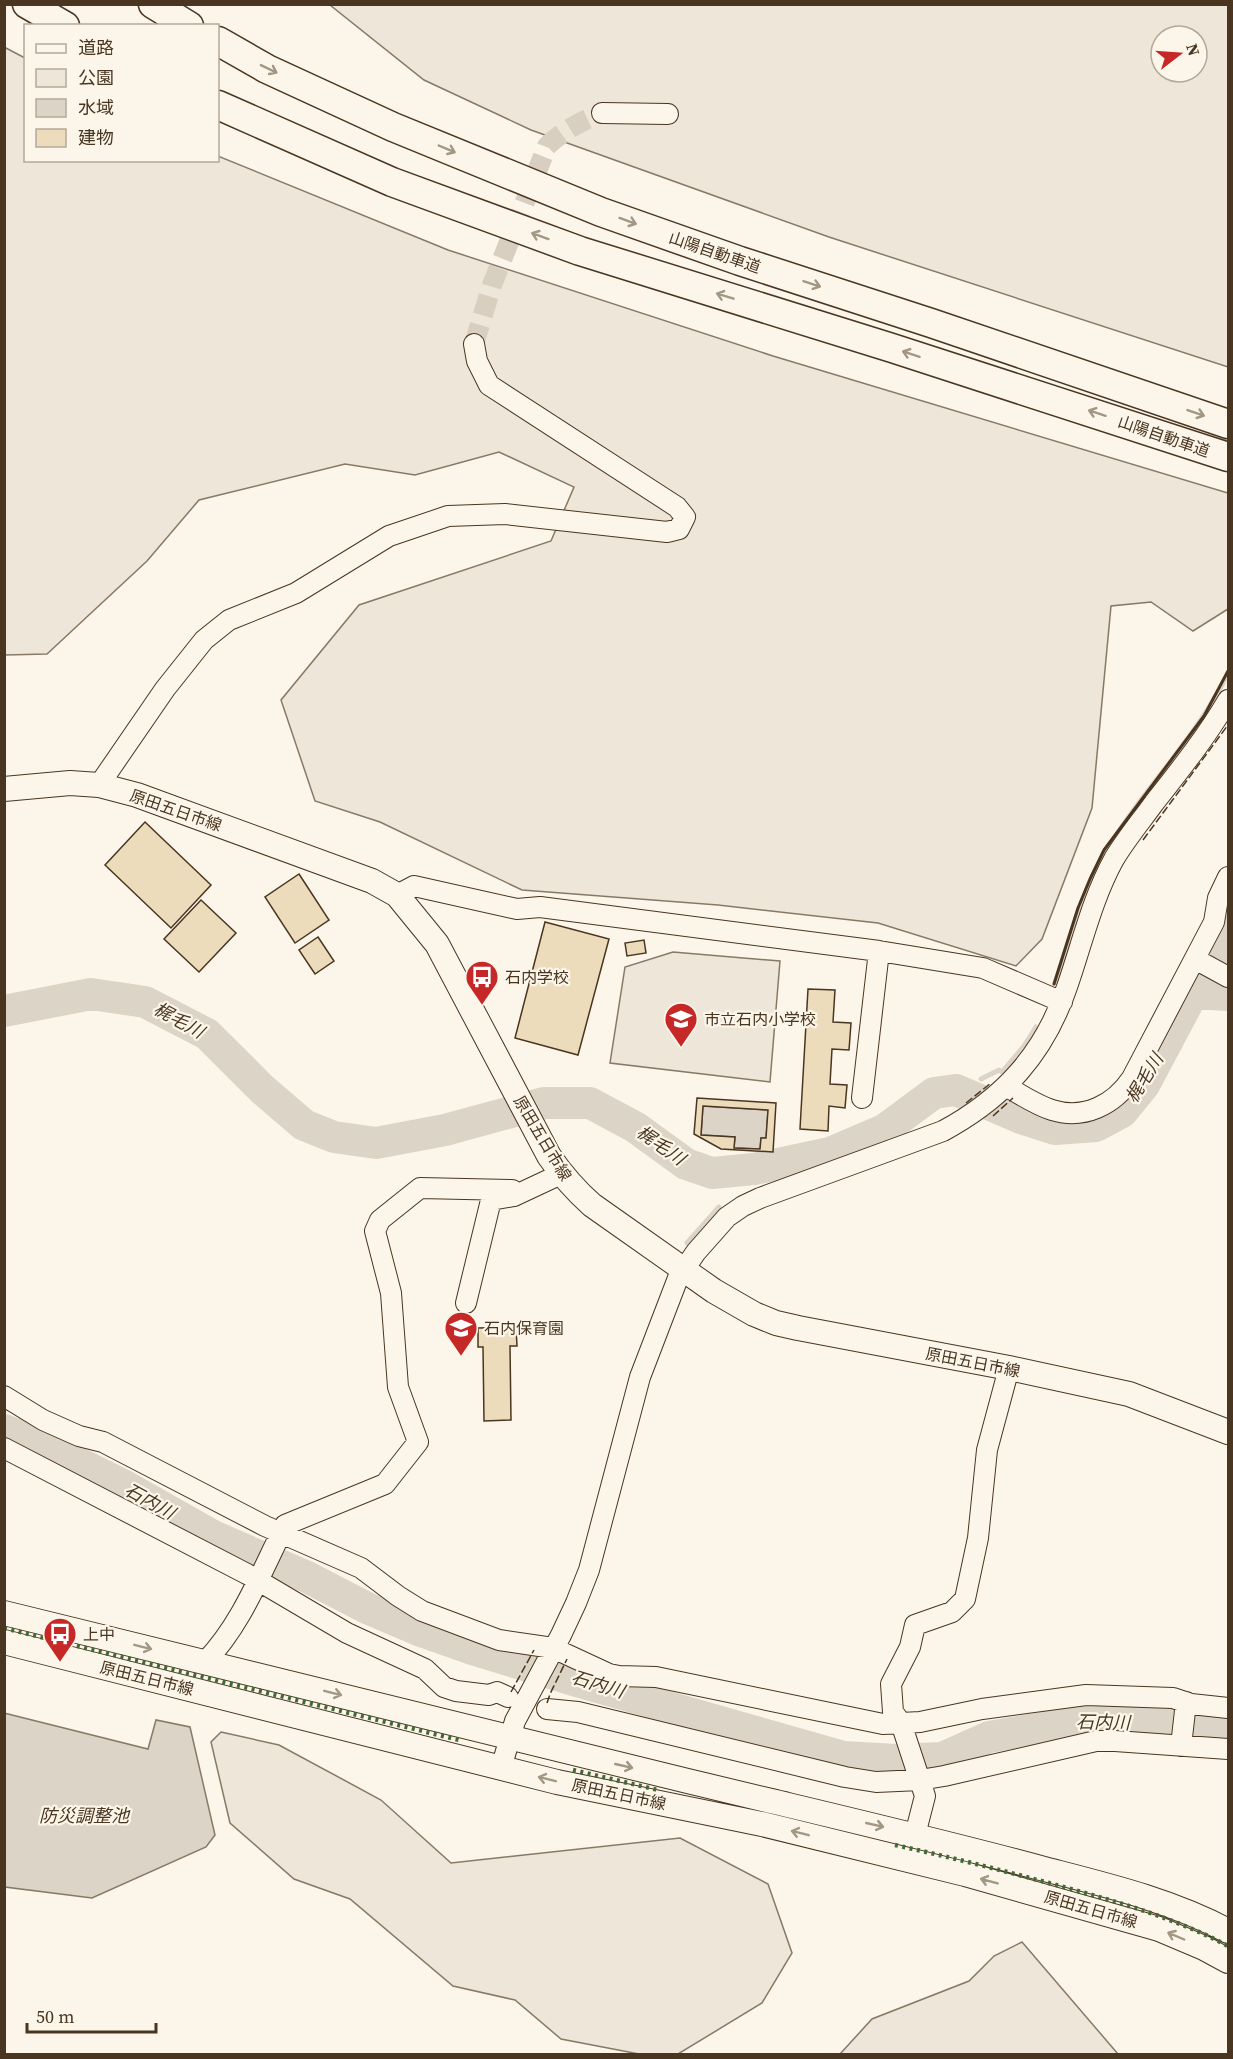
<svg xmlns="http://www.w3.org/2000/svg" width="1233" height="2059" font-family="'Source Serif 4','Noto Sans JP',serif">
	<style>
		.green { fill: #ede6d9; stroke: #887966; stroke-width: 1.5; fill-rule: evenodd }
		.water { fill: #dcd4c6; stroke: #887966; stroke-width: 1.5 }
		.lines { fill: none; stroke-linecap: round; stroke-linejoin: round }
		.stream { stroke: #dcd4c6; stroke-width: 5 }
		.river { stroke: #dcd4c6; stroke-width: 32 }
		.building { fill: #ecdcbc; stroke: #4a3520; stroke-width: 1.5; fill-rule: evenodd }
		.minor-tunnel { stroke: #d8cfc1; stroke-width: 20; stroke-dasharray: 20 10; stroke-linecap: butt }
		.minor-casing { stroke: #4a3520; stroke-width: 22 }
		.major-casing { stroke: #4a3520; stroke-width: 26 }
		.highway-casing { stroke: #4a3520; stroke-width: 31 }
		.minor { stroke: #fbf6e9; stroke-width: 20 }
		.major { stroke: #fbf6e9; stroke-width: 24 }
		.highway { stroke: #fbf6e9; stroke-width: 28 }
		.hedge { stroke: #436837; stroke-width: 4.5; stroke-dasharray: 3 4.5; stroke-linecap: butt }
		.fence { stroke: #4a3520; stroke-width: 1.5; stroke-dasharray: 8 3; stroke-linecap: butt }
		.wall { stroke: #4a3520; stroke-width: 3 }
		.oneway { stroke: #a29684 }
		.labels { text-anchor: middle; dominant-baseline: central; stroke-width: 4.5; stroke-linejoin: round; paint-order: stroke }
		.street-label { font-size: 16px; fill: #4a3520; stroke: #fbf6e9 }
		.poi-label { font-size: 16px; fill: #4a3520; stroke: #fbf6e9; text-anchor: start }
		.water-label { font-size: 18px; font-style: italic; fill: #4a3520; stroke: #fbf6e9 }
	</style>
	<rect width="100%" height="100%" fill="#fbf6e9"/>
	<path class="green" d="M330,5H1228V367L829,237L531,130L424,80ZM1161,36H1197V72H1161Z
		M4,47L25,58L26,160H218V156L448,250L773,356L1228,493V609L1193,631L1151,602L1111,606L1092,808L1042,939L1016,966L878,923L718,905L522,890L380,822L315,801L281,700L359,605L551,541L574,487L499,452L415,475L345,464L199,500L147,561L47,654L5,655Z
		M673,952L780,961L770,1082L610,1063L625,967Z
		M221,1732L279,1745L381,1800L451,1863L680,1838L768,1884L792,1953L762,2003L678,2054H639L561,2039L515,2000L453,1986L350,1899L294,1879L230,1823L211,1742Z
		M1022,1942L1118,2054H840L872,2019L969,1981L994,1956Z"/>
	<path class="water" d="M703,1106L768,1110L766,1138H761L760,1149L734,1148L735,1137L701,1135Z
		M4,1713L148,1749L156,1720L190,1727L215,1835L206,1847L92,1898L5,1887Z"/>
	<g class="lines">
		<path class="stream" d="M1055,983C1070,939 1081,891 1106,851C1143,789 1196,739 1228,673
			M981,1079L999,1070L1002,1072L1024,1046L1036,1027
			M687,1243L719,1207"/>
		<path class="river" d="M1193,993L1228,995
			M4,1011L91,994L145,1002L207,1034L262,1089L304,1125L334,1137L376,1143L445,1130L544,1103H590L635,1127L686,1164L712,1173L754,1169L830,1153L884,1130L934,1093L956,1090L1021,1118L1055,1129L1096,1126L1122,1112L1144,1085L1213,955L1228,918
			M4,1430L38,1443L121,1484L213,1536L307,1577L367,1608L421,1631L472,1649L580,1682L843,1757L897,1760L942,1758L989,1737L1041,1728L1078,1719L1186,1723L1228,1727"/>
	</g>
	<path class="building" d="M145,822L211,885L171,928L105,865Z
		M299,874L329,920L295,943L265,897Z
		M201,900L236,933L199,972L164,939Z
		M545,922L609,939L578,1055L515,1038Z
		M318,937L334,961L315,974L299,950Z
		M644,940L646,953L627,956L625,943Z
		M808,989L835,990L833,1022L851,1023L849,1050L832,1049L830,1084L847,1085L845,1108L829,1106L828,1131L800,1129Z
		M697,1098L776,1103L773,1152L721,1149L694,1134ZM703,1106L768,1110L766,1138H761L760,1149L734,1148L735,1137L701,1135Z
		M516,1327L517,1346H510L511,1420L484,1421L483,1347H478V1328Z"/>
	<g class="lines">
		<path class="minor-tunnel" d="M474,344L492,285L547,146C564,130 581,121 602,113"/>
		<g class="minor-casing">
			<path id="minor" d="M602,113L668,114
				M99,785L165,689L204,640L229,620L296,593L389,536L448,516L505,514L667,532L679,529L685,517L677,507L489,385L477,361L474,344
				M397,895L414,886L517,909L540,907L879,951L983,968L1062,1002
				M1195,959L1228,977
				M1006,1086C1021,1095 1036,1105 1052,1110C1084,1120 1114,1105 1132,1078L1214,922L1218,898L1228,877
				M862,1098L879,951
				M466,1303L491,1200L514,1196L561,1174
				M4,1396L43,1420L79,1436L103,1442L265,1526L361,1568L398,1596L422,1611L499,1640L553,1648L609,1674L619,1676L656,1677L883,1724L920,1722L982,1709L1086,1695L1173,1698L1191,1704L1228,1708
				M4,1448L247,1574L347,1633L425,1669L444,1687L456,1691L489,1695L497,1692L508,1697
				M205,1662C242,1624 261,1572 285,1525L385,1484L418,1442L398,1387L391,1293L375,1231L380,1220L420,1188L512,1190L514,1196
				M547,1709L578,1712L845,1777L876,1782L920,1780L944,1776L1096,1741H1115L1228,1749
				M1181,1746L1186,1702
				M501,1768L515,1721L561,1635L576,1603L589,1570L640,1377L678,1278L696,1252L727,1217L743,1206L760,1198L943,1131C1004,1098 1044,1054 1067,987C1082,944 1092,899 1114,859C1126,839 1141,821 1154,803C1180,770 1207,736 1228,700
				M915,1835L925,1796L901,1723L893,1712L891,1684L910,1647L915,1625L952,1612L965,1599L978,1538L987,1450L1009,1368"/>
		</g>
		<g class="major-casing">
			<path id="major" d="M4,789L70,783L99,785L137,795L372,881L397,895L437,944L549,1156C562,1175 575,1190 592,1205L714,1291L754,1314L776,1323L798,1328L1009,1368L1129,1394L1228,1432
				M4,1613C260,1675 515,1740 771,1801C863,1823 956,1845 1048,1870C1110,1886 1172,1901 1228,1931
				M4,1642L557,1782L762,1824L965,1874L1159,1929L1204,1948L1228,1961"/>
		</g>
		<g class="highway-casing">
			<path id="highway" d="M27,4L65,26
				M153,4L189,26
				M218,41L267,69L393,127L601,212L740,261L931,323L1228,424
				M218,105L392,182L580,251L892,348L1228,457"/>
		</g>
		<use href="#minor" class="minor"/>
		<use href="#major" class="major"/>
		<use href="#highway" class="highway"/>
		<path class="hedge" d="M4,1628L459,1740
			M573,1770L658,1790
			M895,1845C950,1857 1005,1871 1060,1886C1118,1902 1175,1918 1228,1946"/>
		<path class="fence" d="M1143,840L1228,725
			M966,1103L991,1083
			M993,1116L1013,1098
			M511,1692L534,1650
			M547,1703L550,1694L567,1659"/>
		<path class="wall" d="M1054,984L1078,908L1090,879L1104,850L1204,716L1228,671"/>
	</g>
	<defs><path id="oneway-shaft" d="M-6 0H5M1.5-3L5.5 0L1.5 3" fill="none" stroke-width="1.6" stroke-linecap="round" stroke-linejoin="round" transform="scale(1.5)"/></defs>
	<g class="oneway">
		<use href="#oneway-shaft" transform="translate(269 69) rotate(26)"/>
		<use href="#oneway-shaft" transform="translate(447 149) rotate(23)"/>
		<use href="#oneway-shaft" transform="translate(628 221) rotate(20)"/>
		<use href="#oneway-shaft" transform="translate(540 236) rotate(-160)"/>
		<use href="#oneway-shaft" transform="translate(812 284) rotate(18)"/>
		<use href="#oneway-shaft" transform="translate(725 296) rotate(-163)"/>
		<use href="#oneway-shaft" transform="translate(911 354) rotate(-162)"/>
		<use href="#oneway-shaft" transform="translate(1097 413) rotate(-162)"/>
		<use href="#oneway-shaft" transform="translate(1196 413) rotate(19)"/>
		<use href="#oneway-shaft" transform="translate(143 1647) rotate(14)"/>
		<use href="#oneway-shaft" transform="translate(333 1693) rotate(14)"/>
		<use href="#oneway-shaft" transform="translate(624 1766) rotate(13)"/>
		<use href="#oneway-shaft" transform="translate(547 1779) rotate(-166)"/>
		<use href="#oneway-shaft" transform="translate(875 1825) rotate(13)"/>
		<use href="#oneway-shaft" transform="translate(800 1833) rotate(-166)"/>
		<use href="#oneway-shaft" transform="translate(989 1881) rotate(-165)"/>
		<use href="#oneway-shaft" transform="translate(1176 1936) rotate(-157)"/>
	</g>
	<defs>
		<g id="bus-pin" transform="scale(1.725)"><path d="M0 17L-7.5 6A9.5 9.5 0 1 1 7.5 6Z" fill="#c62828" stroke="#fbf6e9"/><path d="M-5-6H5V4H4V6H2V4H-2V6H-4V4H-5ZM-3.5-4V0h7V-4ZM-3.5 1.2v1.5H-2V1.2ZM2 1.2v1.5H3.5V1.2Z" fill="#fff"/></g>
		<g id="school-pin" transform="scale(1.725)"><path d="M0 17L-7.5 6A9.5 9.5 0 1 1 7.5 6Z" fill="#c62828" stroke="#fbf6e9"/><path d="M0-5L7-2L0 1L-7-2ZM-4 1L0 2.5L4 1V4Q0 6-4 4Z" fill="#fff"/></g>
	</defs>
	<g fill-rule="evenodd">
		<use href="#bus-pin" x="482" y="977"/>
		<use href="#school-pin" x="681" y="1019"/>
		<use href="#school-pin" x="461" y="1328"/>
		<use href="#bus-pin" x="60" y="1634"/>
	</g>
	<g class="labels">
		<g class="street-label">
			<text transform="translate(715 252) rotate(19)">山陽自動車道</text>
			<text transform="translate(1164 436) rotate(19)">山陽自動車道</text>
			<text transform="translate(176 810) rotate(19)">原田五日市線</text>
			<text transform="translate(543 1138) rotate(59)">原田五日市線</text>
			<text transform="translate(973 1362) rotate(11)">原田五日市線</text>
			<text transform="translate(147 1678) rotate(14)">原田五日市線</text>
			<text transform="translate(619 1794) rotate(12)">原田五日市線</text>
			<text transform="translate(1091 1909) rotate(16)">原田五日市線</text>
		</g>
		<g class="poi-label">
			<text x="505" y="977">石内学校</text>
			<text x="704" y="1019">市立石内小学校</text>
			<text x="484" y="1328">石内保育園</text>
			<text x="83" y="1634">上中</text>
		</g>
		<g class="water-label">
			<text transform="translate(179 1020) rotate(29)">梶毛川</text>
			<text transform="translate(1144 1078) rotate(-58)">梶毛川</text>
			<text transform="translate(661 1145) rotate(35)">梶毛川</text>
			<text transform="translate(150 1501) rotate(29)">石内川</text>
			<text transform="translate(598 1684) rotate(17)">石内川</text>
			<text transform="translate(1103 1722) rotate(1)">石内川</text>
			<text x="84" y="1815">防災調整池</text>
		</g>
	</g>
	<rect width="1233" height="2059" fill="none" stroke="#4a3520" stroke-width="12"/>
	<rect x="24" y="24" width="195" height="138" fill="#fbf6e9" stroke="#b4a999" stroke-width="1.5"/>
	<rect x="36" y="44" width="30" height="9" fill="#fbf6e9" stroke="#b4a999" stroke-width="1.5"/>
	<text x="78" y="54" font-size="18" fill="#4a3520">道路</text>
	<rect x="36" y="69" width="30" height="18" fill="#ede6d9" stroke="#b4a999" stroke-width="1.5"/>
	<text x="78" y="84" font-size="18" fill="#4a3520">公園</text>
	<rect x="36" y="99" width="30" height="18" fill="#dcd4c6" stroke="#b4a999" stroke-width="1.5"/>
	<text x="78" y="114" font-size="18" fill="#4a3520">水域</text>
	<rect x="36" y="129" width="30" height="18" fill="#ecdcbc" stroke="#b4a999" stroke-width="1.5"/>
	<text x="78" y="144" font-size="18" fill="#4a3520">建物</text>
	<g transform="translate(1179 54) rotate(73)"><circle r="28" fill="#fbf6e9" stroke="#b4a999" stroke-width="1.5"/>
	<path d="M0-4.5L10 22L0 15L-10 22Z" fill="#c62828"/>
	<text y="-9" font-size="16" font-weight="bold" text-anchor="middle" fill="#4a3520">N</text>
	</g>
	<path d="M27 2023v9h129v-9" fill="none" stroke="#4a3520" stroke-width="3"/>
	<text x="36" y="2023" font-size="18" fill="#4a3520" stroke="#fbf6e9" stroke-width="4.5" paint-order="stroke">50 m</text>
</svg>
